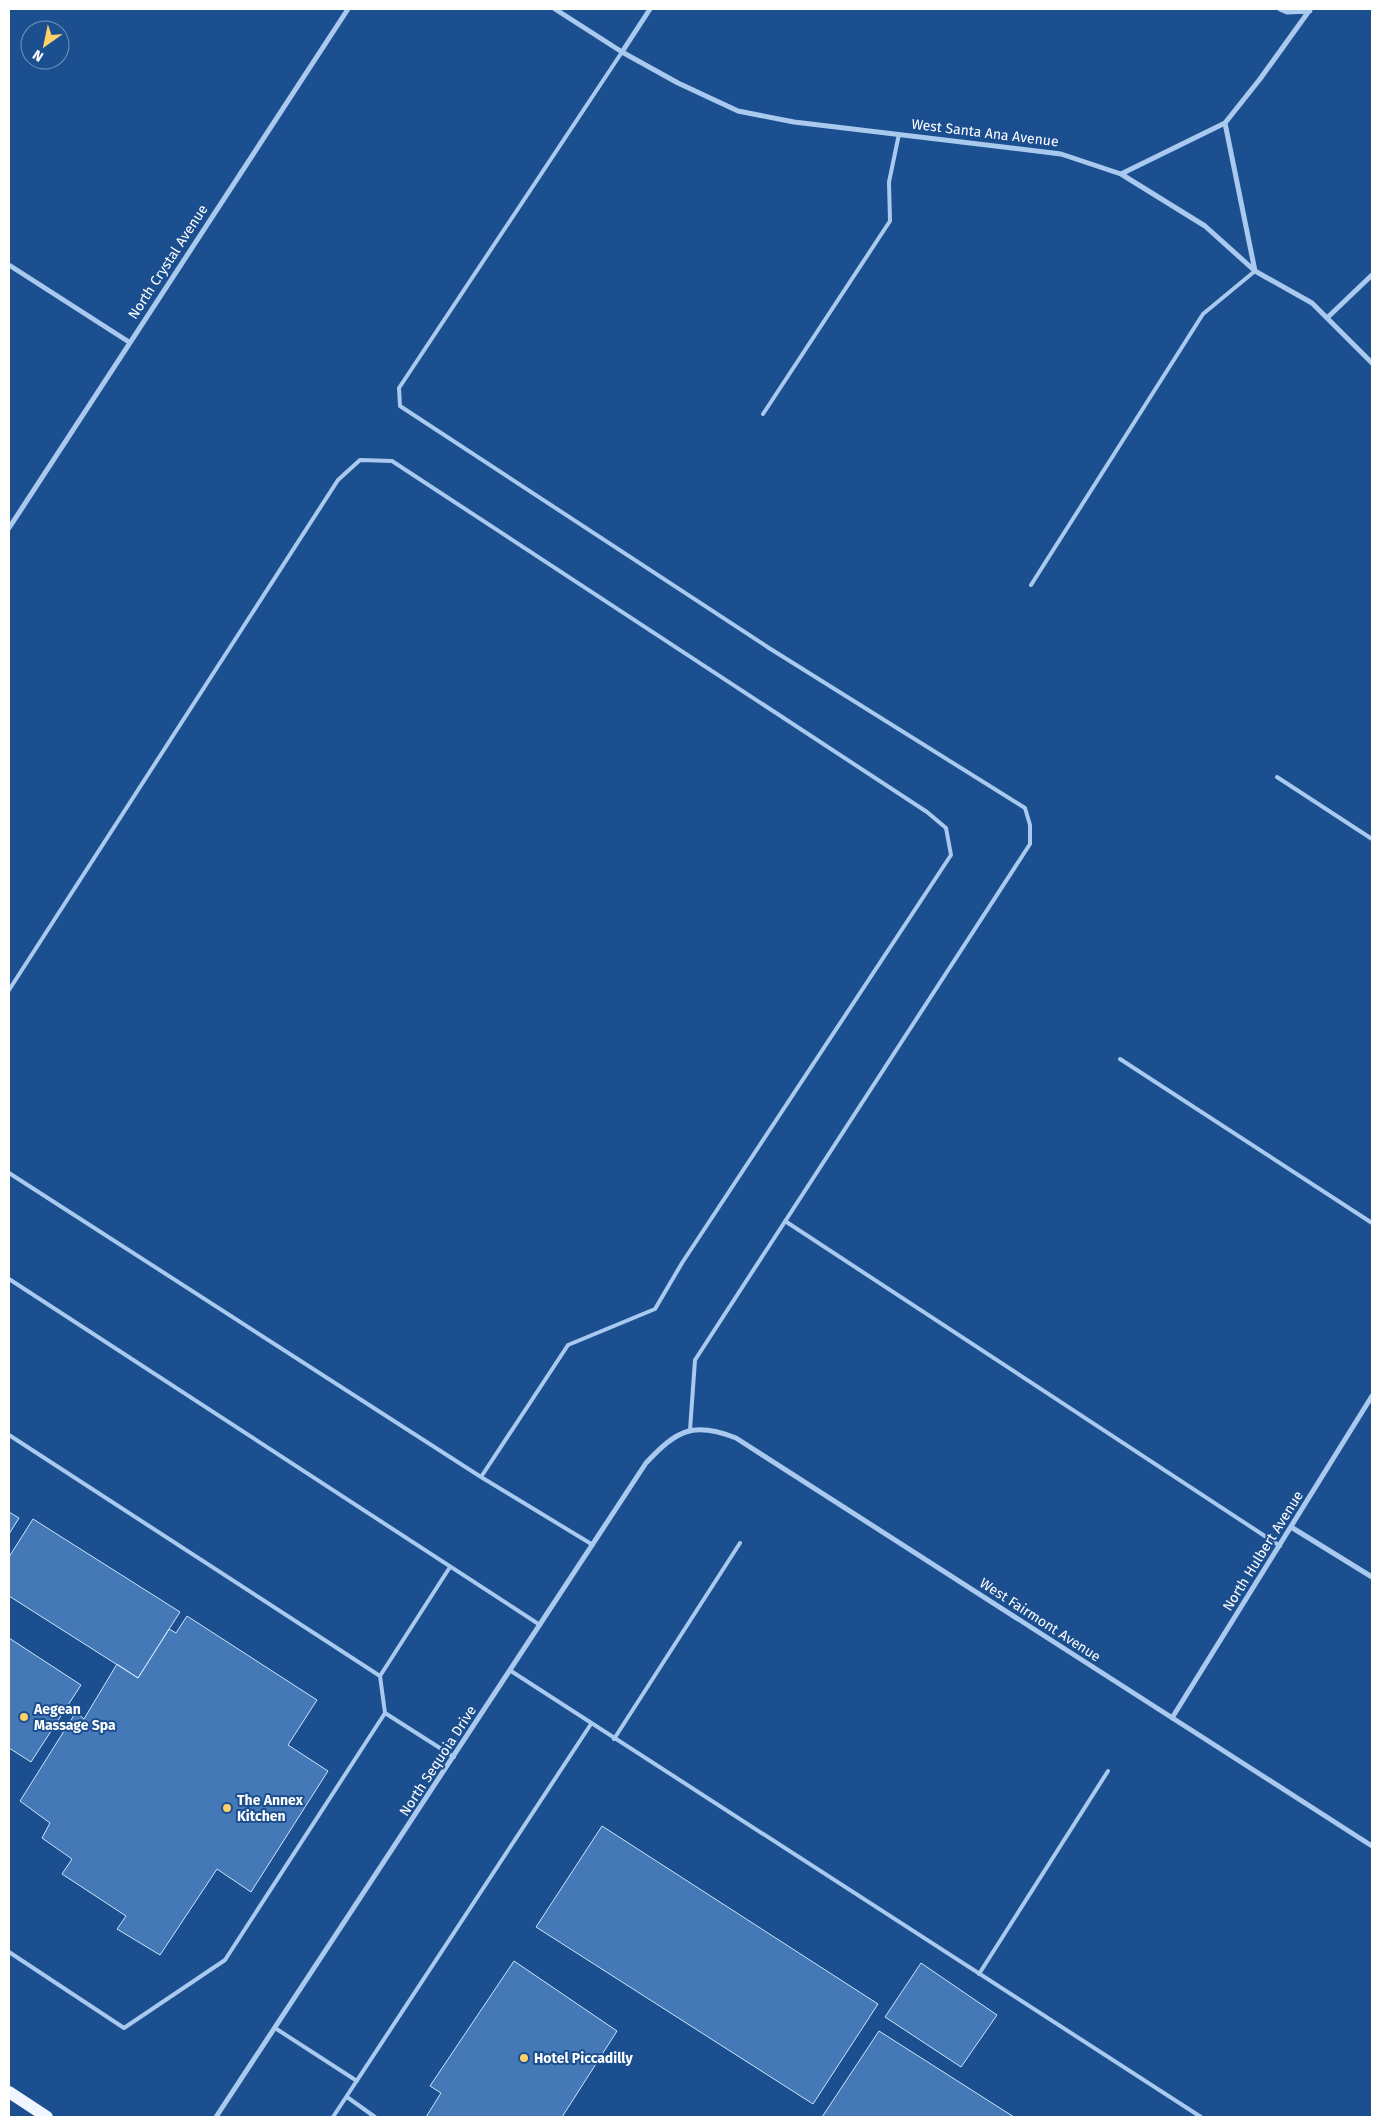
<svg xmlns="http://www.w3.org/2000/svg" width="1381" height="2126" font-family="'Fira Sans',sans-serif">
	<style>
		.building { fill: #4478b7; stroke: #cfe3fa }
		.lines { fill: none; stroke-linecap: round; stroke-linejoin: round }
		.service { stroke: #a9c9ee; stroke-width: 4 }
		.minor { stroke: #a9c9ee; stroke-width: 5 }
		.primary { stroke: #f0f6ff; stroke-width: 12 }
		.poi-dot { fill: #ffd166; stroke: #1b4f8f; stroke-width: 2 }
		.labels { text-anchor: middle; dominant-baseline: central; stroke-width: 4; stroke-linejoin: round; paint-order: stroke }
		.street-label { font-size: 14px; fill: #fff; stroke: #1b4f8f }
		.poi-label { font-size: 14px; font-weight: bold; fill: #fff; stroke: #1b4f8f; text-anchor: start }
	</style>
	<rect width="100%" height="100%" fill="#1b4f8f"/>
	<path class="building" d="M9,1512L19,1518L9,1534Z
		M33,1519L180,1612L138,1678L9,1596V1557Z
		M187,1616L317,1700L288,1745L328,1771L251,1892L217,1869L160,1955L117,1929L126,1916L62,1874L72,1859L42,1838L50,1823L20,1801L76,1712L84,1719L117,1664L138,1678L169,1629L176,1633Z
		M9,1638L81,1685L31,1762L9,1748Z
		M602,1826L878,2004L813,2104L536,1927Z
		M514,1961L617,2031L562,2117H426L441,2093L430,2086Z
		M921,1963L997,2015L961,2067L885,2017Z
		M879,2031L1014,2117H822Z"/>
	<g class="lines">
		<path class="service" d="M622,52L399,388L400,406L769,648L1025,808L1030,825V844L695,1360L690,1430
			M763,414L890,221L889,182L899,134
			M1031,585L1203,314L1255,271
			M1277,777L1372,839
			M9,990L338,480L360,460L392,461L927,812L946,828L951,855L682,1263L655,1309L568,1345L481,1477
			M1120,1059L1372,1223
			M9,1173L481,1477L593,1545
			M785,1221L1280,1546
			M9,1279L540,1625
			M9,1435L380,1676L450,1567
			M511,1671L1201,2117
			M380,1676L385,1713
			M614,1739L740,1543
			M9,1952L124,2028L225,1960L385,1713L454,1757
			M979,1974L1108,1771
			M275,2028L357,2081
			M347,2097L375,2117
			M333,2117L591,1724"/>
		<path class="minor" d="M555,9L622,52L678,83L738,111L794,122L1061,154L1121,174L1205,226L1255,271L1312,303L1372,363
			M1280,9L1287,12L1310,11
			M622,52L650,9
			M1225,123L1260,79L1309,11
			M1121,174L1225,123L1255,271
			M9,265L129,342
			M1327,318L1372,275
			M9,528L348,9
			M1291,1527L1372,1577
			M1172,1718L1372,1396
			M216,2117L646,1463C677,1430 693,1421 736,1438L1372,1846"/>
		<path class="primary" d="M9,2092L47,2117"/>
	</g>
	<g class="poi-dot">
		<circle cx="24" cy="1717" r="5"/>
		<circle cx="227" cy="1808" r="5"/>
		<circle cx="524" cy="2058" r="5"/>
	</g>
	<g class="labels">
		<g class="street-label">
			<text transform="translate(985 133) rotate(7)">West Santa Ana Avenue</text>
			<text transform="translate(168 262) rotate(-57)">North Crystal Avenue</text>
			<text transform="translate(1263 1551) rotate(-58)">North Hulbert Avenue</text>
			<text transform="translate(1040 1620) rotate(33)">West Fairmont Avenue</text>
			<text transform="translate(438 1761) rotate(-57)">North Sequoia Drive</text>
		</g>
		<g class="poi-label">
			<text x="34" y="1709">Aegean<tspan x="34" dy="16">Massage Spa</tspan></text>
			<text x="237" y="1800">The Annex<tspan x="237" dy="16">Kitchen</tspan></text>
			<text x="534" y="2058">Hotel Piccadilly</text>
		</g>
	</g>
	<rect width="1381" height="2126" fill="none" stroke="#ffffff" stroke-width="20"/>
	<g transform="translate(45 45) rotate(213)"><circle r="24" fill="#1b4f8f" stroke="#7695bc"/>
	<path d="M0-4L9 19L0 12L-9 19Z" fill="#ffd166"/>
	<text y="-8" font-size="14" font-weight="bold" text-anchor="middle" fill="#ffffff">N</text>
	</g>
</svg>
